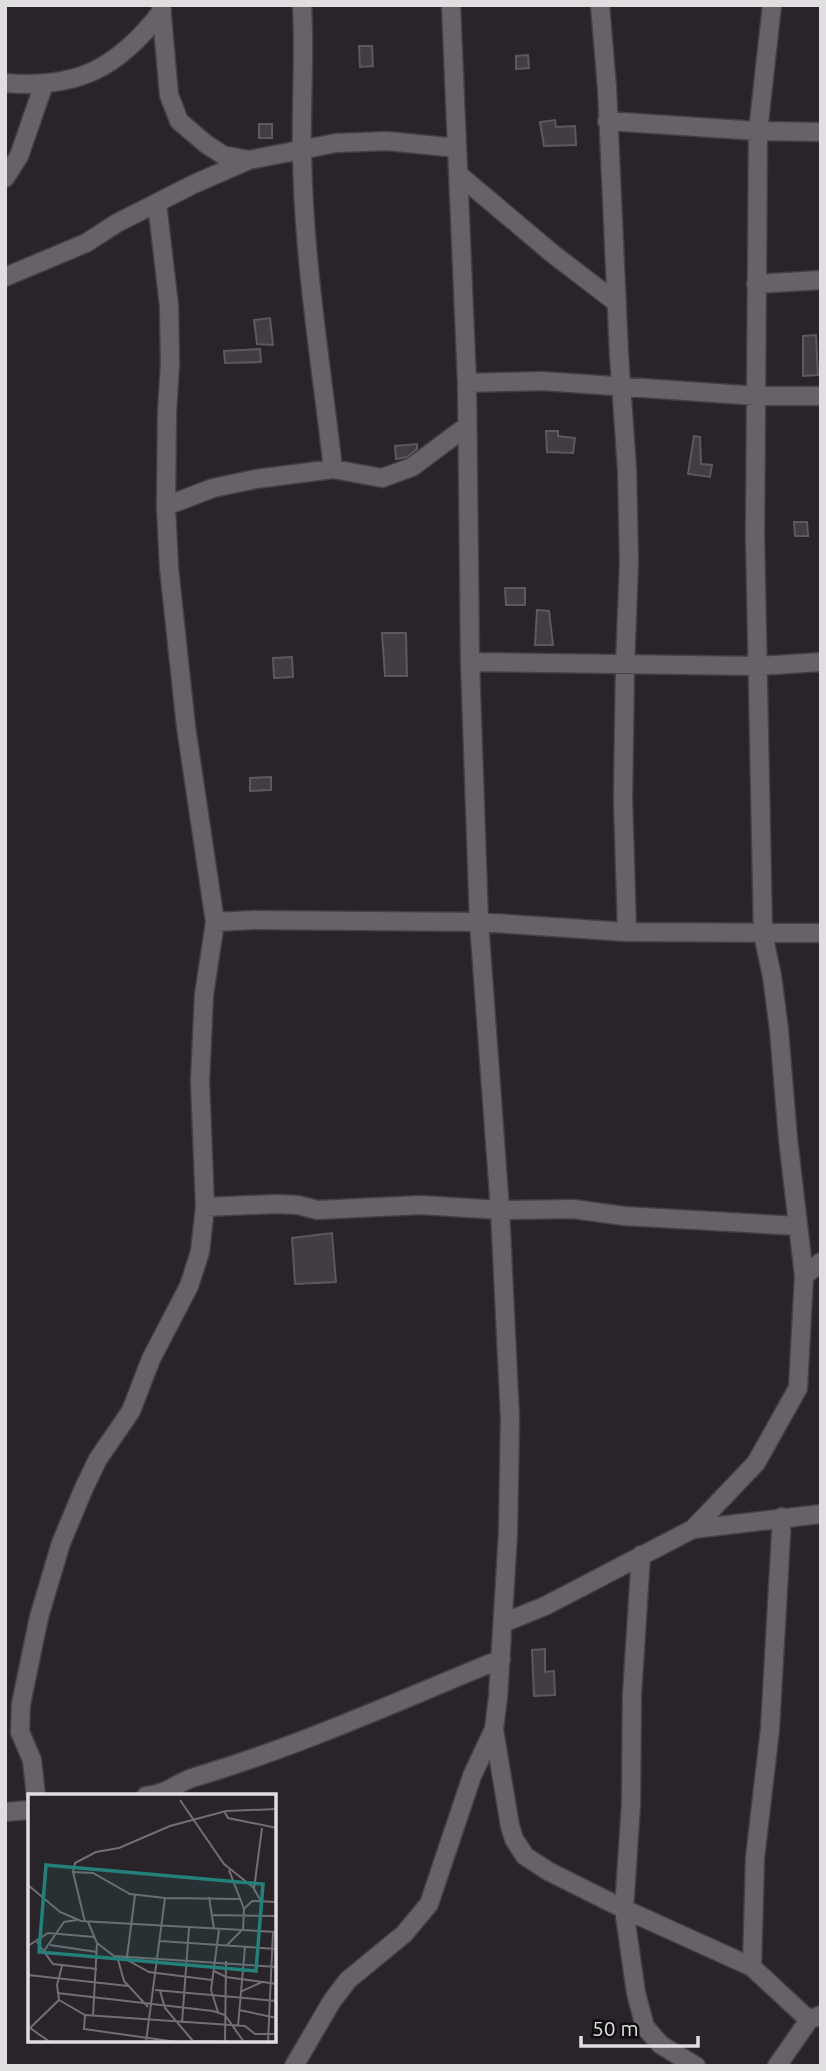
<svg xmlns="http://www.w3.org/2000/svg" width="826" height="2071" font-family="Ubuntu,sans-serif">
	<style>
		.building { fill: #423d42; stroke: #5e585e; stroke-width: 2 }
		.lines { fill: none; stroke-linecap: round; stroke-linejoin: round }
		.street-casing { stroke: #443f43; stroke-width: 21 }
		.street { stroke: #686268; stroke-width: 18 }
		.inset-road { fill: none; stroke: #736e73; stroke-width: 2 }
		.view { fill: #24807a; fill-opacity: 0.15; stroke: #24807a; stroke-width: 3.5 }
		.inset-edge { fill: none; stroke: #e1dee1; stroke-width: 3.5 }
	</style>
	<rect width="100%" height="100%" fill="#292429"/>
	<path class="building" d="M359,46H372L373,66L360,67Z
		M528,55L529,68L516,69V56Z
		M555,120L556,127L575,126L576,145L544,146L540,122Z
		M259,124H272V138H259Z
		M270,318L273,345L257,344L254,320Z
		M816,335L818,375L803,376V336Z
		M260,349L261,362L225,363L224,351Z
		M546,431H558V436L575,438L573,453L547,452Z
		M694,436L700,437L701,464L712,465L710,477L688,474Z
		M417,444V449L407,457L396,459L395,446Z
		M794,522H807L808,536H795Z
		M505,588H525V605H506Z
		M537,610L549,611L553,645H535Z
		M382,633H406L407,676H385Z
		M292,657L293,677L274,678L273,658Z
		M271,777V790L250,791V778Z
		M332,1233L336,1282L295,1284L292,1238Z
		M545,1649V1672L554,1671L555,1695L534,1696L532,1650Z"/>
	<g class="lines">
		<g class="street-casing">
			<path id="street" d="M161,5L169,95L179,121L206,144L223,155L249,160
				M302,5C305,54 301,101 302,150C303,256 321,363 333,469
				M600,5L607,88L619,355L627,470L629,562L625,666L623,799L627,932
				M5,83C78,89 118,68 162,11
				M607,121L758,131L821,132
				M458,174L553,254L617,303
				M5,178L19,156L44,84
				M157,203L169,306L170,364L167,412L166,506L169,568L186,727L215,922L254,920L479,922L627,932L821,933
				M5,277L86,243L117,223L194,184L249,160L336,143L387,141L457,148
				M756,284L821,280
				M467,383L542,381L758,396H821
				M166,506L213,488L256,479L333,469L382,478L412,467L467,426
				M470,662L757,666L821,662
				M205,1207L276,1204L298,1205L317,1210L421,1205L500,1210L573,1209L624,1216L798,1226
				M804,1276L821,1262
				M693,1529L756,1463L798,1388L804,1276L788,1139L779,1030L772,976L763,934L755,536L758,131L772,5
				M641,1555L632,1694L631,1804L624,1909L636,1993L645,2027L661,2045L696,2066
				M503,1623L545,1606L693,1529L821,1514
				M494,1730L510,1826L514,1839L525,1856L548,1871L624,1909L752,1967L809,2020
				M36,1796L32,1760L20,1732L21,1704L39,1617L61,1543L84,1488L98,1459L131,1411L151,1359L189,1286L200,1252L205,1207L200,1081L204,995L215,922
				M146,1796C171,1793 175,1783 195,1777C300,1746 400,1700 501,1659
				M5,1812L30,1810
				M752,1967L755,1858L770,1729L782,1517
				M294,2066L332,2001L348,1980L404,1934L429,1904L472,1776L494,1729L498,1697L508,1533L510,1418L500,1210L479,922L470,662L467,383L451,5
				M777,2066L809,2020L821,2015"/>
		</g>
		<use href="#street" class="street"/>
	</g>
	<g transform="translate(28 1794)">
		<rect width="248" height="248" fill="#292429"/>
		<path class="inset-road" d="M152,6L196,70L226,94M196,17L200,24L249,34M201,76L216,115L215,137M45,78L47,69L68,58L91,54L142,32L198,17L249,15M0,91L32,118L53,127L249,138M181,103L186,135M233,107L226,95L234,34M216,115L224,107L249,108M183,121L249,122M57,128L45,78L65,79L102,100L137,104M60,128L69,149L65,222M132,147L249,155M9,148L25,170L69,175M69,149L86,162L249,173M22,151L69,158M0,152L20,139L66,143M198,152L213,137M16,157L36,128L49,126M89,162L96,187L120,213M94,163L121,178L184,186M99,163L107,101M34,172L29,191L31,206L57,221L217,232L227,240H249M186,177L198,183L249,190M0,181L100,192M127,196L249,207M132,197L137,214L165,247M212,198L234,188M29,199L185,217L197,221L216,248M211,216L249,224M190,218L183,196L191,136M57,221L56,235L149,248M154,229L161,134M210,232L217,153M165,247L207,248M22,248L2,234L31,206M118,248L137,104L212,105M197,248L198,167M240,248L245,138"/>
		<path class="view" d="M18,71L235,90L228,177L11,158Z"/>
		<rect width="248" height="248" class="inset-edge"/>
	</g>
	<rect width="826" height="2071" fill="none" stroke="#e1dee1" stroke-width="14"/>
	<path d="M581 2036v10h117v-10" fill="none" stroke="#e1dee1" stroke-width="3.5"/>
	<text x="592" y="2036" font-size="21" fill="#e1dee1" stroke="#100e10" stroke-width="5" paint-order="stroke">50 m</text>
</svg>
